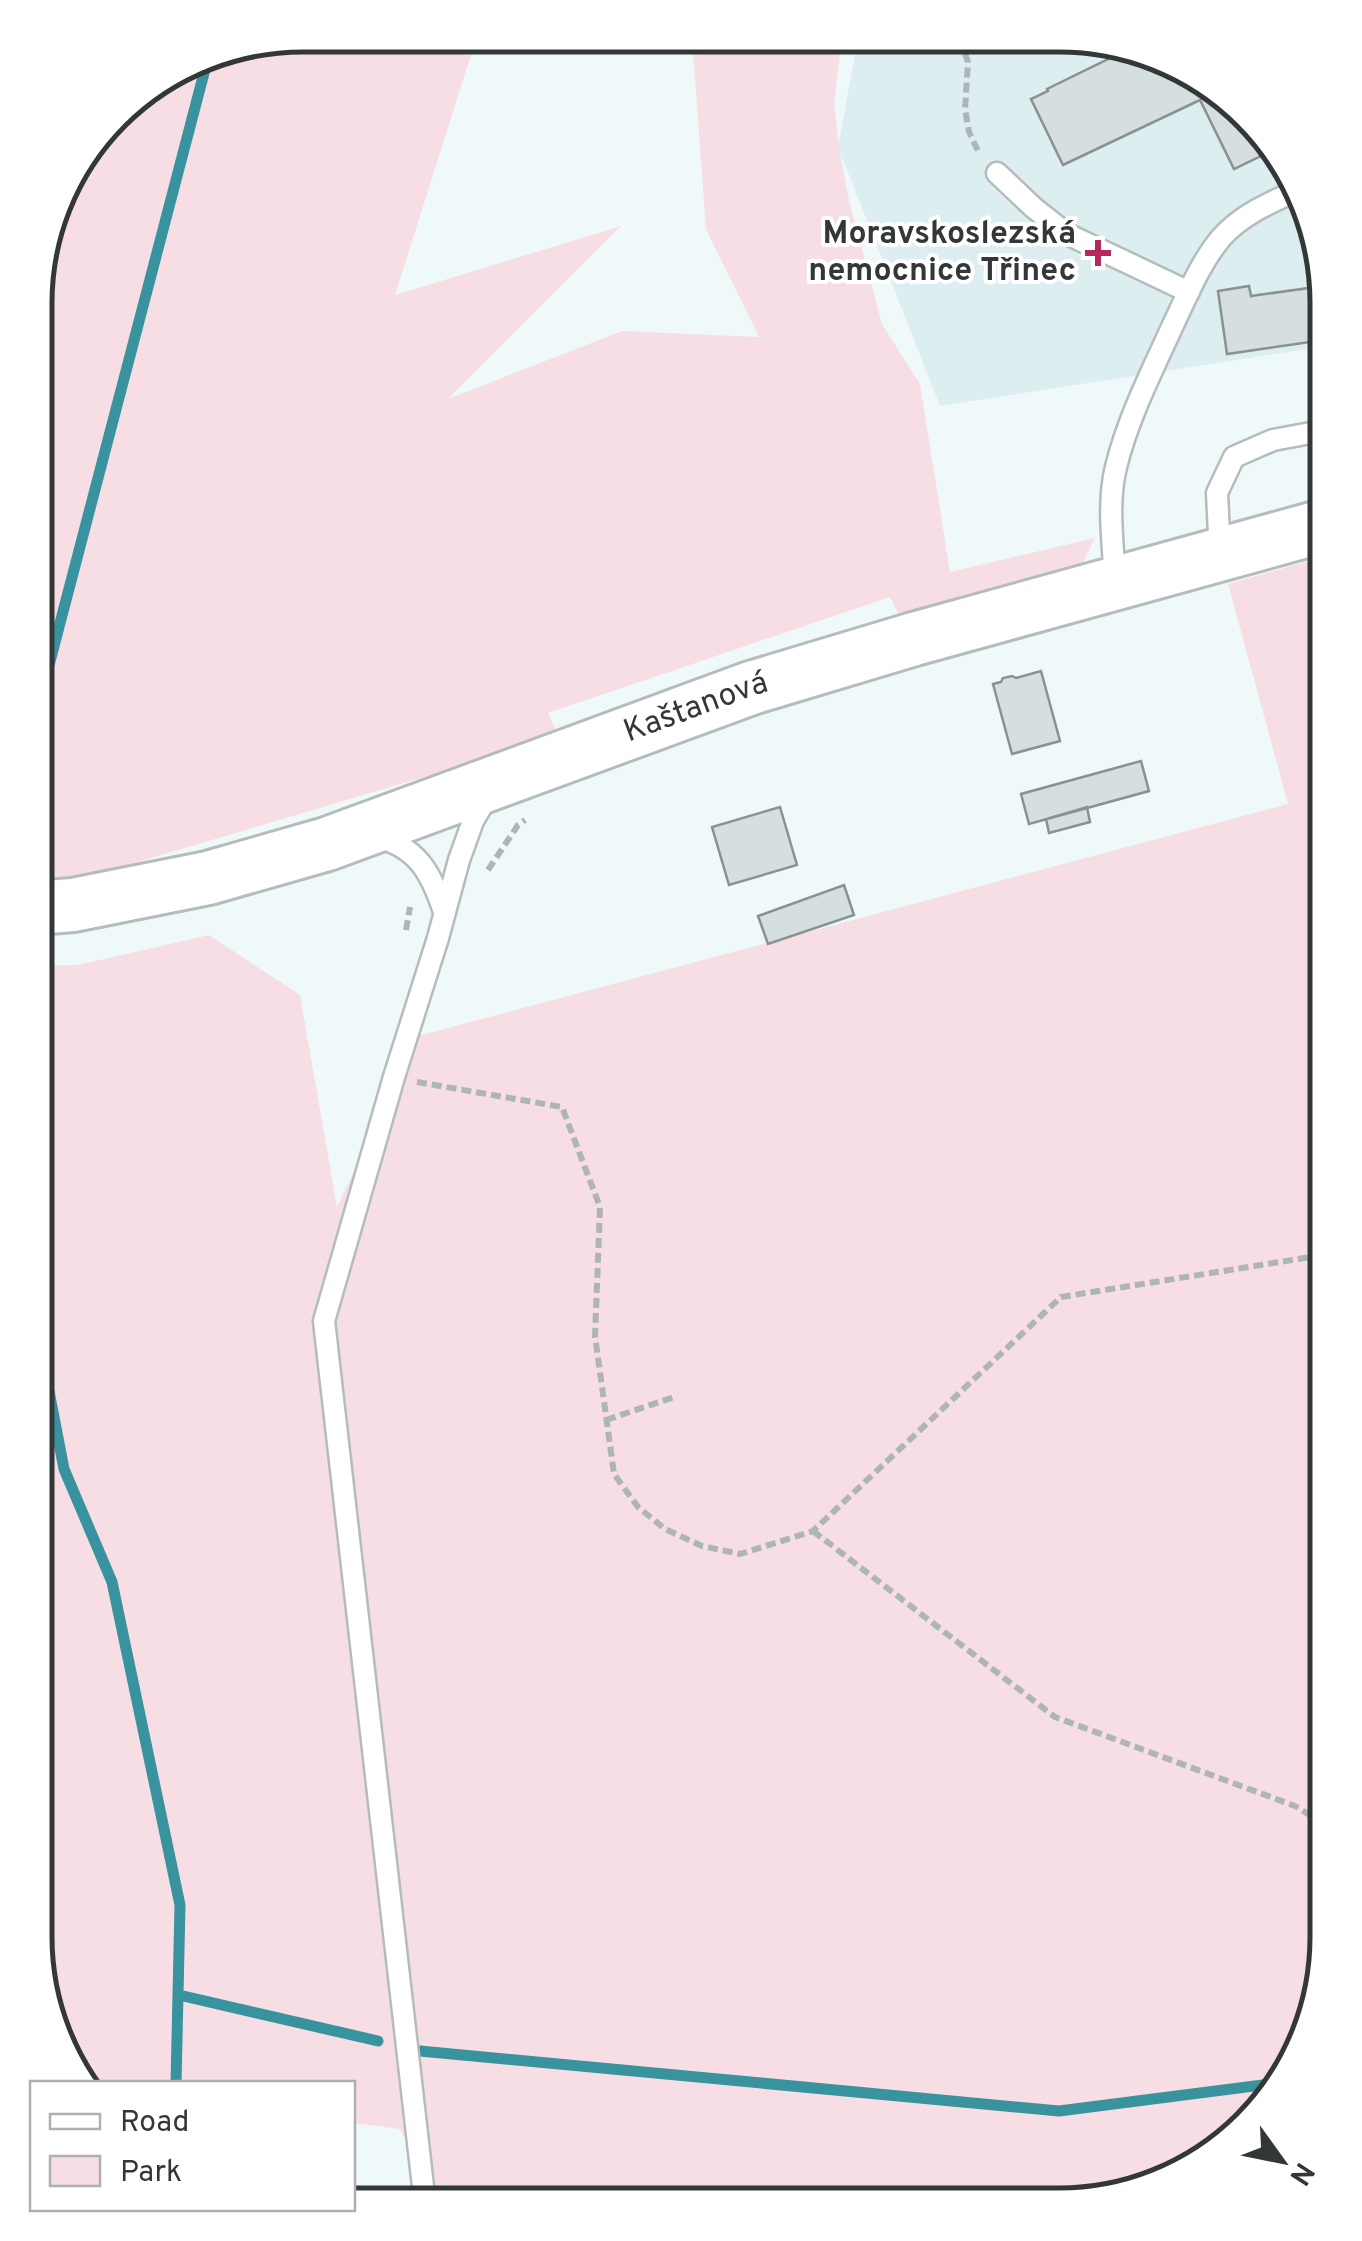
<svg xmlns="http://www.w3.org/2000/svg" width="1362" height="2241" font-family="Overpass,sans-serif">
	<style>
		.built { fill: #ddeef0 }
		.green { fill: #f7dee4 }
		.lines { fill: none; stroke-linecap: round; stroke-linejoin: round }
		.stream { stroke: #39939e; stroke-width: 11 }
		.building { fill: #d6dfe0; stroke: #899192; stroke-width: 2.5 }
		.service-casing { stroke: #b4bcbd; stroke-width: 25 }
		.tertiary-casing { stroke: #b4bcbd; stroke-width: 58 }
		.path { stroke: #aeb5b6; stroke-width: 6; stroke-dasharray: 10 5; stroke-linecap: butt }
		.service { stroke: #fff; stroke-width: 20 }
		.tertiary { stroke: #fff; stroke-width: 52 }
		.poi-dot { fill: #b5285e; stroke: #fff; stroke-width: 4 }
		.labels { text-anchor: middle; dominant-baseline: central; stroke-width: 8; stroke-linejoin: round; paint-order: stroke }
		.poi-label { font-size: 32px; font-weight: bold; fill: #343738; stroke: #fff; text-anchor: end }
		.street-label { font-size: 32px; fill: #343738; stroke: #fff }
		.rim { fill: none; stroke: #343738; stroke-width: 5 }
	</style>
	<rect width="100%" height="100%" fill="#f0f9fa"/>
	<path class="built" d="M858,38L1110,40L1222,91L1307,202L1327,304V346L940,406L838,147Z"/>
	<path class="green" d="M304,35L477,36L395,295L621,226L448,399L622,331L759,337L706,229L692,37L842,38L834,103L839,147L848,196L882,324L920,384L950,572L1095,538L1081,567L901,619L890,597L548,713L559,737L77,880L36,884L37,269L63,184L126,102L202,55Z
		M1327,556L1326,1955L1272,2100L1160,2186L1059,2206L465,2204L437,2199L400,2129L353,2123L352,2084L89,2083L55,2039L35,1937L36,966L78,965L209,935L300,995L337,1207L418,1036L1288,804L1228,584Z"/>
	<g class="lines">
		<path class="stream" d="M37,711L209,54
			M36,1374L49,1391L64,1469L112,1582L180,1905L176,2084
			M179,1995L378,2041
			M420,2051L1059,2111L1278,2083"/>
	</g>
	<path class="building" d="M1129,49L1222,91L1269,152L1234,169L1200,100L1063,165L1031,99L1048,91L1047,89Z
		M1249,286L1251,296L1309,288L1317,341L1227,354L1218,291Z
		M1041,671L1060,741L1012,754L993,684L1001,682L1003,678L1012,676L1016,678Z
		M1141,761L1149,791L1029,824L1021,794Z
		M780,807L797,865L729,885L712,827Z
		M1087,807L1090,822L1049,833L1046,819Z
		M844,885L854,915L768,944L758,916Z"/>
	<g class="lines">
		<g class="service-casing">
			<path id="service" d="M997,173L1034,208L1067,234L1189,292
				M1220,554L1217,493L1234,457L1273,440L1327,430
				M1115,581C1113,543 1107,503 1116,467C1128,418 1152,371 1173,325C1187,296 1200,263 1221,238C1241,215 1271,202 1298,190
				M373,836C417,846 431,872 444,912
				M425,2204L324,1321L394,1077L438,938L459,860L473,821L489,794"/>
		</g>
		<g class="tertiary-casing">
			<g id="tertiary">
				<path id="s1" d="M36,908L73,905L208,878L327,844L751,688L914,639L1327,525"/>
			</g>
		</g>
		<path class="path" d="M960,39L968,62L965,109L969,132L979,153
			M488,870L518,825L525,820
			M406,930L410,907
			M417,1082L562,1107L600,1207L595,1336L614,1474L638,1507L665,1529L702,1546L740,1554L813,1531L1061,1297L1317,1256L1327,1258
			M606,1420L677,1396
			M813,1531L1055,1717L1295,1806L1326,1825"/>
		<use href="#service" class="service"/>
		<use href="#tertiary" class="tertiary"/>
	</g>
	<path class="poi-dot" d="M1093 238h10v10h10v10h-10v10h-10v-10h-10v-10h10z"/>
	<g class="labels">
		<g class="poi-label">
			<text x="1076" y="235">Moravskoslezská<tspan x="1076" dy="37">nemocnice Třinec</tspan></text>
		</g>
		<g class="street-label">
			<text stroke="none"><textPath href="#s1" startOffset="692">Kaštanová</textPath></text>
		</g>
	</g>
	<path d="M0 0H1362V2241H0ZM303 52H1059A251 251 0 0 1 1310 303V1937A251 251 0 0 1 1059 2188H303A251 251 0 0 1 52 1937V303A251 251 0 0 1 303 52Z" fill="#fff" fill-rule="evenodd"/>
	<path class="rim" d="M303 52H1059A251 251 0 0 1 1310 303V1937A251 251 0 0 1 1059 2188H303A251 251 0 0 1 52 1937V303A251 251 0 0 1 303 52Z"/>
	<rect x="30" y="2081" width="325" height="130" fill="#ffffff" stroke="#aeafaf" stroke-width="2.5"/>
	<rect x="50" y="2114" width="50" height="15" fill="#ffffff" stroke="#aeafaf" stroke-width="2.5"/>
	<text x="120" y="2131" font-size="30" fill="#343738">Road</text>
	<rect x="50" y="2156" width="50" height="30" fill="#f7dee4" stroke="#aeafaf" stroke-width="2.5"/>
	<text x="120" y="2181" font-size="30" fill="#343738">Park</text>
	<g transform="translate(1282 2161) rotate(123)" stroke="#ffffff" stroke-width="8" paint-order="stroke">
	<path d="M0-8L18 38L0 25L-18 38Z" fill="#343738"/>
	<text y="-15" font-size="28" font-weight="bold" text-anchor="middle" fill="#343738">N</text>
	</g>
</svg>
